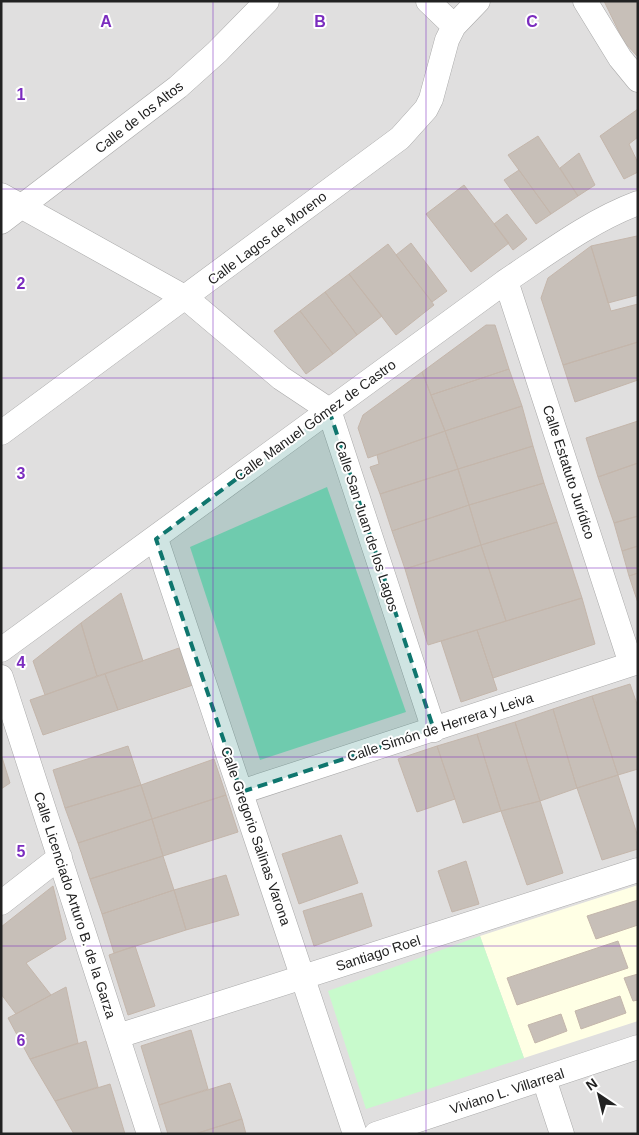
<svg xmlns="http://www.w3.org/2000/svg" width="639" height="1135" font-family="Helvetica,sans-serif">
	<style>
		.residential { fill: #e0dfdf }
		.education { fill: #ffffe5 }
		.park { fill: #c8facc }
		.pitch { fill: #88e0be }
		.building { fill: #c7bfb8; stroke: #c4b6ab }
		.lines { fill: none; stroke-linecap: round; stroke-linejoin: round }
		.minor-casing { stroke: #a9a9a9; stroke-width: 25 }
		.minor { stroke: #fff; stroke-width: 24 }
		.marked { fill: #0f766e; fill-opacity: 0.2; stroke: #0f766e; stroke-width: 4; stroke-dasharray: 10 6; stroke-linejoin: round }
		.grid { fill: none; stroke: #7b2cbf; stroke-width: 1; stroke-opacity: 0.55 }
		.labels { text-anchor: middle; dominant-baseline: central; stroke-width: 4; stroke-linejoin: round; paint-order: stroke }
		.street-label { font-size: 14px; fill: #222; stroke: #fff }
		.grid-label { font-size: 16px; text-anchor: middle; font-weight: bold; fill: #7b2cbf; stroke: #fff; stroke-width: 4; stroke-linejoin: round; paint-order: stroke }
	</style>
	<rect width="100%" height="100%" fill="#f2efe9"/>
	<path class="residential" d="M1,1H638V1134H1Z"/>
	<path class="education" d="M638,885V1021L524,1058L480,936Z"/>
	<path class="park" d="M480,936L524,1058L366,1109L328,991Z"/>
	<path class="pitch" d="M327,487L406,712L260,760L190,547Z"/>
	<path class="building" d="M604,1H638V57L624,42Z
		M638,109V137L629,144L638,163V172L624,179L600,136Z
		M538,136L578,196L551,214L508,155Z
		M579,153L595,185L578,196L560,168Z
		M519,170L551,214L536,224L504,180Z
		M464,185L509,243L471,272L426,214Z
		M507,214L527,239L513,250L494,224Z
		M637,236L638,295L608,303L591,246Z
		M411,243L447,291L432,302L396,255Z
		M388,244L434,305L396,335L349,274Z
		M591,246L611,311L638,304V342L563,365L541,298L548,278Z
		M349,274L382,316L357,335L325,292Z
		M325,292L357,335L333,354L300,311Z
		M300,311L333,354L306,374L274,331Z
		M486,325H495L509,369L431,395L422,372Z
		M638,342V380L575,402L563,365Z
		M509,369L522,406L445,431L431,395Z
		M422,372L445,431L368,458L358,428L363,415Z
		M522,406L533,446L458,469L445,431Z
		M638,421V463L598,477L586,438Z
		M445,431L458,469L380,494L370,467L379,464L377,455Z
		M533,446L544,483L469,505L458,469Z
		M638,463V516L614,523L598,477Z
		M458,469L469,505L392,531L380,494Z
		M544,483L557,522L481,545L469,505Z
		M469,505L481,545L405,569L392,531Z
		M638,516V546L622,551L614,523Z
		M557,522L582,598L506,621L481,545Z
		M481,545L506,621L428,645L405,569Z
		M638,546V573L629,576L622,551Z
		M638,573V603L629,576Z
		M121,593L143,661L97,676L81,623Z
		M582,598L595,644L493,678L477,630Z
		M81,623L97,676L45,695L33,661Z
		M477,630L497,690L461,702L441,641Z
		M179,648L193,685L118,710L105,674Z
		M105,674L118,710L43,735L30,700Z
		M630,684L638,707V769L618,775L592,696Z
		M592,696L618,775L577,788L553,709Z
		M553,709L577,788L540,801L515,722Z
		M515,722L540,801L501,811L477,734Z
		M477,734L501,811L463,823L437,746Z
		M128,746L141,785L65,808L53,770Z
		M437,746L455,799L417,812L398,759Z
		M1,754L10,783L1,789Z
		M214,759L226,795L152,819L141,785Z
		M618,775L638,837V849L602,860L577,788Z
		M141,785L152,819L78,843L65,808Z
		M226,795L238,832L163,856L152,819Z
		M540,801L563,873L527,885L501,811Z
		M152,819L163,856L90,879L78,843Z
		M341,835L358,883L299,904L282,854Z
		M163,856L174,890L102,914L90,879Z
		M466,861L479,904L452,912L438,871Z
		M226,875L239,915L186,930L174,890Z
		M53,886L66,939L26,963L51,995L16,1014L1,994V927Z
		M174,890L186,930L114,953L102,914Z
		M362,893L372,926L314,946L303,911Z
		M638,900V925L596,939L587,916Z
		M618,941L628,968L517,1005L507,978Z
		M135,946L155,1006L128,1015L109,955Z
		M638,974V1000L633,1001L624,978Z
		M66,987L78,1043L30,1059L8,1018Z
		M620,996L626,1013L581,1029L575,1011Z
		M561,1014L567,1031L535,1043L528,1025Z
		M191,1030L208,1089L159,1105L141,1046Z
		M86,1041L98,1087L55,1101L30,1059Z
		M230,1083L242,1119L195,1134H168L159,1105Z
		M110,1084L125,1134H74L55,1101Z
		M242,1119L246,1134H195Z"/>
	<g class="lines">
		<g class="minor-casing">
			<path id="minor" d="M428,1L454,26
				M585,1L620,58L638,80
				M1,195L186,298L281,378L329,410L434,730
				M1,222L178,87L217,52L267,1
				M506,281L631,664
				M1,433L400,138L426,109L431,99L447,40L454,26L478,1
				M156,539L355,1134
				M1,650L506,281C548,253 590,221 638,203
				M1,677L149,1134
				M241,792L638,662
				M1,903L60,857
				M118,1036L638,870
				M544,1079L562,1134
				M376,1134L638,1047"/>
		</g>
		<use href="#minor" class="minor"/>
	</g>
	<path class="marked" d="M329,410L434,730L241,792L156,539Z"/>
	<path class="grid" d="M213,1V1134M426,1V1134M1,189H638M1,378H638M1,568H638M1,757H638M1,946H638"/>
	<g class="labels">
		<g class="street-label">
			<text transform="translate(139 117) rotate(-38)">Calle de los Altos</text>
			<text transform="translate(267 238) rotate(-37)">Calle Lagos de Moreno</text>
			<text transform="translate(315 420) rotate(-36)">Calle Manuel Gómez de Castro</text>
			<text transform="translate(569 472) rotate(72)">Calle Estatuto Jurídico</text>
			<text transform="translate(367 526) rotate(72)">Calle San Juan de los Lagos</text>
			<text transform="translate(440 727) rotate(-18)">Calle Simón de Herrera y Leiva</text>
			<text transform="translate(256 836) rotate(71)">Calle Gregorio Salinas Varona</text>
			<text transform="translate(75 905) rotate(72)">Calle Licenciado Arturo B. de la Garza</text>
			<text transform="translate(378 953) rotate(-18)">Santiago Roel</text>
			<text transform="translate(507 1091) rotate(-18)">Viviano L. Villarreal</text>
		</g>
	</g>
	<g class="grid-label">
		<text x="106" y="27">A</text>
		<text x="320" y="27">B</text>
		<text x="532" y="27">C</text>
		<text x="21" y="100">1</text>
		<text x="21" y="289">2</text>
		<text x="21" y="479">3</text>
		<text x="21" y="668">4</text>
		<text x="21" y="857">5</text>
		<text x="21" y="1046">6</text>
	</g>
	<rect width="639" height="1135" fill="none" stroke="#222222" stroke-width="5"/>
	<g transform="translate(599 1095) rotate(325)" stroke="#ffffff" stroke-width="4" paint-order="stroke">
	<path d="M0-4L9 19L0 12L-9 19Z" fill="#222222"/>
	<text y="-8" font-size="14" font-weight="bold" text-anchor="middle" fill="#222222">N</text>
	</g>
</svg>
